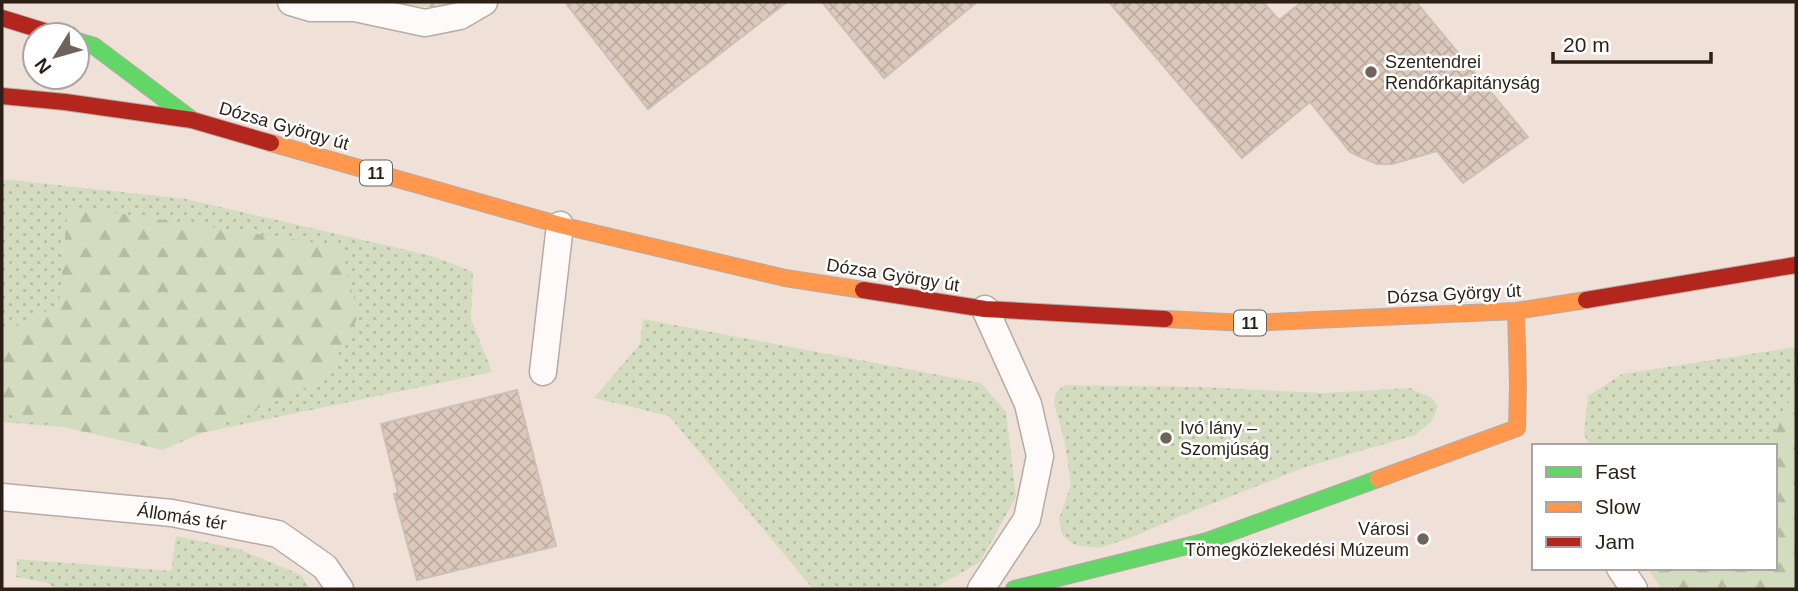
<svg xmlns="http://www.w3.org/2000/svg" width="1798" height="591" font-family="Arial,sans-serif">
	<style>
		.grass { fill: url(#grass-dots) }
		.forest { fill: url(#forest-firs) }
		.building { fill: url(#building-cross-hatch); stroke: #ccbfb7; stroke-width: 2 }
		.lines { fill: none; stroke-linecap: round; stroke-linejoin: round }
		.lane-casing { stroke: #b7aba3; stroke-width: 29 }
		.fast-casing { stroke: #b7aba3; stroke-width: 18 }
		.slow-casing { stroke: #b7aba3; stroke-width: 18 }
		.jam-casing { stroke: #b7aba3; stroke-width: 18 }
		.lane { stroke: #fdfaf9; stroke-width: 26 }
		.fast { stroke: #63d668; stroke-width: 16 }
		.slow { stroke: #ff974d; stroke-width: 16 }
		.jam { stroke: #b3261e; stroke-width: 16 }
		.poi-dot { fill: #70635a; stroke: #fff; stroke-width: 2.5 }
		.labels { text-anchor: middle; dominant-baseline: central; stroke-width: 5; stroke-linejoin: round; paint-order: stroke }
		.shield { fill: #fff; stroke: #6b625c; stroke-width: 2 }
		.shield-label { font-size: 16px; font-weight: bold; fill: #2b1f16 }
		.poi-label { font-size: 18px; fill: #2b1f16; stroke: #fff; text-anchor: start }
		.street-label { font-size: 18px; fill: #2b1f16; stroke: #fff }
	</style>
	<defs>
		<pattern id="grass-dots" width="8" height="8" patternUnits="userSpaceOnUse" patternTransform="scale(1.75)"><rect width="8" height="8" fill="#d3dcbf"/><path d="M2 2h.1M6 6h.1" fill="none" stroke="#b5bca3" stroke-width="1.8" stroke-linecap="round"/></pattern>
		<pattern id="forest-firs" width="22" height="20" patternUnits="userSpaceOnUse" patternTransform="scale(1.75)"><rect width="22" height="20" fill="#d3dcbf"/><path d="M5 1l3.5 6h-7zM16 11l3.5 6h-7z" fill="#b5bca3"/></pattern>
		<pattern id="building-cross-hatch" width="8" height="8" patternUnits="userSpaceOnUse" patternTransform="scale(1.75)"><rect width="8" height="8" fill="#dcc9bc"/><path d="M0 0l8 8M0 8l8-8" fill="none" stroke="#bdaca1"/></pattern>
	</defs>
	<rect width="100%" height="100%" fill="#f0e1d8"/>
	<path class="grass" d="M2,179L186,199L432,256L473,272L471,319L492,372L182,437L2,422Z
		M643,319L981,383L1006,412L1016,497L980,562L933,589H813L669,416L594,398L640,344Z
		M1796,347V589L1775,568V446H1591L1584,435L1588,396L1622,374Z
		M1065,385L1199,387L1325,393L1410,388L1432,398L1438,406L1432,421L1415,435L1306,467L1181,516L1130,538L1099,548L1075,545L1063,536L1059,519L1071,485L1065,443L1054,403L1056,392Z
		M176,536L239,549L301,575L310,589H55L48,583L16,577L17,559L171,571Z"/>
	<path class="forest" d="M392,2H462L453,9L390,4Z
		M68,206L338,246L359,315L325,379L163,450L2,413V333L59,305Z
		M1796,391V589H1662L1647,568H1775V446H1770L1793,392Z"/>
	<path class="building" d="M565,2H787L648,109Z
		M822,2H977L884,78Z
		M1109,2H1263L1279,20L1302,2H1416L1528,137L1463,183L1437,151L1392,164H1377L1363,158L1350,152L1310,102L1242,158Z
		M517,390L556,546L417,580L394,494L398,493L381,424Z"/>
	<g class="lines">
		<g class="lane-casing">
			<path id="lane" d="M291,2L311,8H355L425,23L460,16L484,2
				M543,372L560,225
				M2,497L172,513L278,534L325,567L340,589
				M1620,568L1634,589
				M981,589L1027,519L1040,456L1028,404L985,309"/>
		</g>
		<g class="fast-casing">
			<path id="fast" d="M77,41L94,46L191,119
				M1014,589L1207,541L1378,479"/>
		</g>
		<g class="slow-casing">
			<path id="slow" d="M271,143L560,225L785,278L863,290
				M1165,319L1247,323L1516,311L1586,300
				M1378,479L1517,428L1518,385L1516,311"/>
		</g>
		<g class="jam-casing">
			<path id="jam" d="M2,18L57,35
				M2,96L65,102L192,120L271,143
				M863,290L985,309L1165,319
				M1586,300L1796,265"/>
		</g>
		<use href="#lane" class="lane"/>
		<use href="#fast" class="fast"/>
		<use href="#slow" class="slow"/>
		<use href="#jam" class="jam"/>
	</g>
	<g class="poi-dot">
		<circle cx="1371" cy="72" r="7"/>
		<circle cx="1166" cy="438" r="7"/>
		<circle cx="1423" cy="539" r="7"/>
	</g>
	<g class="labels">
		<g class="shield">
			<rect x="360" y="160.5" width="32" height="25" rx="5"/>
			<rect x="1234" y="310.5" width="32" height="25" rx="5"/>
		</g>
		<g class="shield-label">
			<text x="376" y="173">11</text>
			<text x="1250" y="323">11</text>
		</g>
		<g class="poi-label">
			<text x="1385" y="62">Szentendrei<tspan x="1385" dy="21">Rendőrkapitányság</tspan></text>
			<text x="1180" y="428">Ivó lány –<tspan x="1180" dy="21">Szomjúság</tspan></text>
			<text x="1409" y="529" text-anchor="end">Városi<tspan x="1409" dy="21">Tömegközlekedési Múzeum</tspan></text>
		</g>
		<g class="street-label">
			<text transform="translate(284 126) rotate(16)">Dózsa György út</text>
			<text transform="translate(893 275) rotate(9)">Dózsa György út</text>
			<text transform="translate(1454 294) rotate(-3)">Dózsa György út</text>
			<text transform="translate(182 517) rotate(9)">Állomás tér</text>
		</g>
	</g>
	<rect width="1798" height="591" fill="none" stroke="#2b1f16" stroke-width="7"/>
	<rect x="1532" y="444" width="245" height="126" fill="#ffffff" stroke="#aaa5a2" stroke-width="2"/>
	<rect x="1546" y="467" width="35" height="10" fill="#63d668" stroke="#aaa5a2" stroke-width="2"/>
	<text x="1595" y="479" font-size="21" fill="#2b1f16">Fast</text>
	<rect x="1546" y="502" width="35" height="10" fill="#ff974d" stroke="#aaa5a2" stroke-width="2"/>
	<text x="1595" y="514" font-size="21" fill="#2b1f16">Slow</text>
	<rect x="1546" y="537" width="35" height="10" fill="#b3261e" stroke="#aaa5a2" stroke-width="2"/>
	<text x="1595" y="549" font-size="21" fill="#2b1f16">Jam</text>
	<g transform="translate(56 56) rotate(233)"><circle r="33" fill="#ffffff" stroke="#aaa5a2" stroke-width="2"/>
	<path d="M0-5L12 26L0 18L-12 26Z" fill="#70635a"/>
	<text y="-10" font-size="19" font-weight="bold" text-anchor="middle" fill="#2b1f16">N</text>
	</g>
	<path d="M1553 52v10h158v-10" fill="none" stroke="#2b1f16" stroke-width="3.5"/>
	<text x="1563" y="52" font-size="21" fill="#2b1f16" stroke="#ffffff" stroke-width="5" paint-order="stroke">20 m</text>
</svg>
